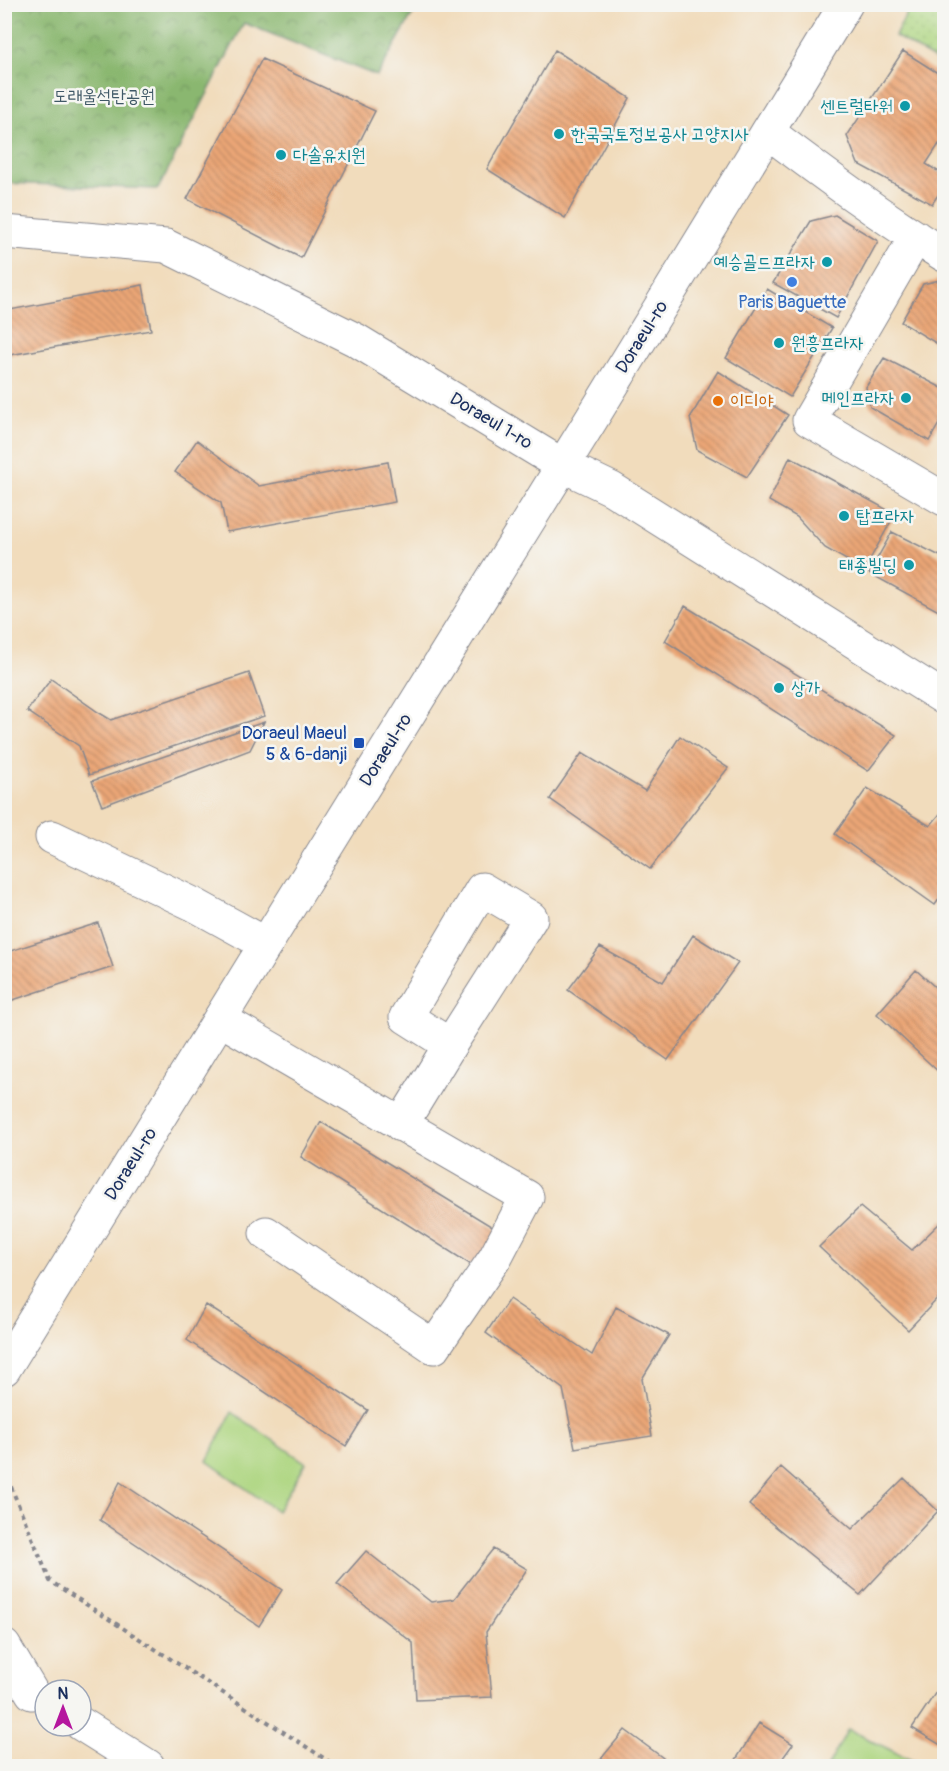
<svg xmlns="http://www.w3.org/2000/svg" width="949" height="1771" font-family="Pangolin,'Poor Story',sans-serif">
	<style>
		.grass { fill: #aed681; stroke: #648270; stroke-width: 1.5 }
		.forest { fill: url(#forest-crowns); stroke: #527366; stroke-width: 1.5 }
		.park { fill: url(#park-dots); stroke: #648270; stroke-width: 1.5 }
		.building { fill: url(#building-back-hatch) }
		.lines { fill: none; stroke-linecap: round; stroke-linejoin: round }
		.minor-casing { stroke: #86868d; stroke-width: 35 }
		.major-casing { stroke: #86868d; stroke-width: 35 }
		.path { stroke: #86868d; stroke-width: 4; stroke-dasharray: 4.5 4.5; stroke-linecap: butt }
		.minor { stroke: #fff; stroke-width: 33 }
		.major { stroke: #fff; stroke-width: 33 }
		.culture-dot { fill: #0f9aa8; stroke: #f6f6f2; stroke-width: 2 }
		.shop-dot { fill: #3f7fe0; stroke: #f6f6f2; stroke-width: 2 }
		.food-dot { fill: #e8710a; stroke: #f6f6f2; stroke-width: 2 }
		.transit-dot { fill: #1a4fb4; stroke: #f6f6f2; stroke-width: 2 }
		.labels { text-anchor: middle; dominant-baseline: central; stroke-width: 5; stroke-linejoin: round; paint-order: stroke }
		.park-label { font-size: 18px; fill: #405967; stroke: #f6f6f2 }
		.culture-label { font-size: 18px; fill: #0d838f; stroke: #f6f6f2; text-anchor: start }
		.shop-label { font-size: 18px; fill: #366cbe; stroke: #f6f6f2 }
		.street-label { font-size: 18px; fill: #1b2f5e; stroke: #f6f6f2 }
		.food-label { font-size: 18px; fill: #c56008; stroke: #f6f6f2; text-anchor: start }
		.transit-label { font-size: 18px; fill: #164399; stroke: #f6f6f2; text-anchor: end }
	</style>
	<defs>
		<pattern id="forest-crowns" width="20" height="18" patternUnits="userSpaceOnUse" patternTransform="scale(1.5)"><rect width="20" height="18" fill="#8ab76f"/><path d="M2 6a3 3 0 1 1 6 0M12 15a3 3 0 1 1 6 0" fill="none" stroke="#70955e"/></pattern>
		<pattern id="park-dots" width="8" height="8" patternUnits="userSpaceOnUse" patternTransform="scale(1.5)"><rect width="8" height="8" fill="#aed681"/><path d="M2 2h.1M6 6h.1" fill="none" stroke="#95b872" stroke-width="1.8" stroke-linecap="round"/></pattern>
		<pattern id="building-back-hatch" width="6" height="6" patternUnits="userSpaceOnUse" patternTransform="scale(1.5)"><rect width="6" height="6" fill="#eba676"/><path d="M-1 5l2 2M0 0l6 6M5-1l2 2" fill="none" stroke="#be8864"/></pattern>
	</defs>
	<rect width="100%" height="100%" fill="#f6f6f2"/>
	<filter id="ink" filterUnits="userSpaceOnUse"><feTurbulence type="fractalNoise" baseFrequency=".0167" numOctaves="2"/><feDisplacementMap in="SourceGraphic" scale="12" xChannelSelector="R" yChannelSelector="G"/><feConvolveMatrix kernelMatrix="1 2 1 2 8 2 1 2 1" color-interpolation-filters="sRGB"/></filter>
	<filter id="wash" filterUnits="userSpaceOnUse"><feTurbulence type="fractalNoise" baseFrequency=".008" numOctaves="4" result="noise"/><feDisplacementMap in="SourceGraphic" scale="24" xChannelSelector="R" yChannelSelector="G"/><feGaussianBlur stdDeviation="1.35" result="paint"/><feColorMatrix in="noise" values="0 0 0 0 0 0 0 0 0 0 0 0 0 0 0 0 0 1.4 0 .05"/><feComposite in="paint" operator="in"/></filter>
	<g filter="url(#wash)">
		<rect width="100%" height="100%" fill="#f1dcbc"/>
		<path class="grass" d="M232,1412L306,1463L277,1511L207,1461Z
			M848,1729L923,1766H828Z"/>
		<path class="forest" d="M5,4H418V5L377,76L244,23L158,189L5,183Z"/>
		<path class="park" d="M911,5H944V65L895,36Z"/>
		<g id="blocks">
			<path class="building" d="M555,50L630,98L565,218L487,169Z
				M903,51L944,77V147L939,144L926,164L944,175V186L932,204L858,164L847,136Z
				M262,59L375,111L301,258L187,199Z
				M835,215L878,241L836,318L773,283L811,221Z
				M944,279V348L901,322L923,284Z
				M143,285L151,330L4,356V311Z
				M767,289L832,328L790,397L726,358Z
				M884,358L944,389V415L929,441L870,407L866,387Z
				M718,371L788,415L747,477L697,450L690,418Z
				M197,440L259,486L388,462L395,502L227,532L221,503L175,472Z
				M790,457L895,514L864,570L825,548L797,517L769,501Z
				M892,532L944,558V614L869,573Z
				M685,606L896,735L868,771L665,641Z
				M249,673L264,716L89,775L79,746L27,711L51,679L98,712L111,720Z
				M264,722L250,750L102,806L92,781Z
				M680,736L728,768L650,869L550,799L582,753L645,791Z
				M867,788L930,826L944,809V892L935,905L835,834Z
				M98,923L113,967L4,1003V953Z
				M693,935L738,963L668,1060L568,990L600,947L663,982Z
				M916,970L944,995V1077L877,1014Z
				M321,1122L499,1231L476,1268L301,1157Z
				M860,1207L912,1250L944,1219V1292L908,1330L819,1247Z
				M509,1299L592,1355L616,1307L669,1335L642,1379L652,1436L575,1448L563,1389L486,1333Z
				M206,1305L368,1410L346,1446L187,1340Z
				M781,1467L852,1529L904,1478L938,1511L860,1595L749,1505Z
				M120,1482L282,1590L259,1626L100,1520Z
				M493,1549L527,1569L486,1632L492,1697L416,1700L413,1643L337,1584L366,1551L431,1602L454,1599Z
				M936,1692L944,1697V1747L912,1728Z
				M759,1723L793,1744L777,1766H732Z
				M625,1730L674,1766H595Z"/>
		</g>
	</g>
	<g filter="url(#ink)">
		<use href="#blocks" fill-opacity="0" stroke="#86868d" stroke-width="1.5"/>
		<g class="lines">
			<g class="minor-casing">
				<path id="minor" d="M768,132C825,175 883,218 944,255
					M4,232L166,246L356,340L562,465L612,489L944,698
					M916,237L809,420L944,499
					M52,837L195,905L266,944
					M220,1019L527,1197L495,1258L434,1347L266,1233
					M401,1125L450,1045L531,918L482,889L406,1017L450,1045"/>
			</g>
			<g class="major-casing">
				<path id="major" d="M4,1369L266,944L591,420L846,4
					M4,1646L32,1693
					M81,1724L148,1766"/>
			</g>
			<path class="path" d="M916,4L929,10L932,4
				M929,10L944,13
				M4,1470L50,1581L336,1766"/>
			<use href="#minor" class="minor"/>
			<use href="#major" class="major"/>
		</g>
	</g>
	<g class="culture-dot">
		<circle cx="905" cy="106" r="6"/>
		<circle cx="559" cy="134" r="6"/>
		<circle cx="281" cy="155" r="6"/>
		<circle cx="827" cy="262" r="6"/>
		<circle cx="779" cy="343" r="6"/>
		<circle cx="906" cy="398" r="6"/>
		<circle cx="844" cy="516" r="6"/>
		<circle cx="909" cy="565" r="6"/>
		<circle cx="779" cy="688" r="6"/>
	</g>
	<circle class="shop-dot" cx="792" cy="282" r="6"/>
	<circle class="food-dot" cx="718" cy="401" r="6"/>
	<rect class="transit-dot" x="353" y="737" width="12" height="12" rx="3"/>
	<g class="labels">
		<g class="park-label">
			<text x="104" y="96">도래울석탄공원</text>
		</g>
		<g class="culture-label">
			<text x="893" y="106" text-anchor="end">센트럴타워</text>
			<text x="571" y="134">한국국토정보공사 고양지사</text>
			<text x="293" y="155">다솔유치원</text>
			<text x="815" y="262" text-anchor="end">예승골드프라자</text>
			<text x="791" y="343">원흥프라자</text>
			<text x="894" y="398" text-anchor="end">메인프라자</text>
			<text x="856" y="516">탑프라자</text>
			<text x="897" y="565" text-anchor="end">태종빌딩</text>
			<text x="791" y="688">상가</text>
		</g>
		<g class="shop-label">
			<text x="792" y="302">Paris Baguette</text>
		</g>
		<g class="street-label">
			<text transform="translate(642 337) rotate(-58)">Doraeul-ro</text>
			<text transform="translate(491 421) rotate(31)">Doraeul 1-ro</text>
			<text transform="translate(386 750) rotate(-58)">Doraeul-ro</text>
			<text transform="translate(131 1164) rotate(-58)">Doraeul-ro</text>
		</g>
		<g class="food-label">
			<text x="730" y="401">이디야</text>
		</g>
		<g class="transit-label">
			<text x="347" y="733">Doraeul Maeul<tspan x="347" dy="21">5 &amp; 6-danji</tspan></text>
		</g>
	</g>
	<rect width="949" height="1771" fill="none" stroke="#f6f6f2" stroke-width="24"/>
	<g transform="translate(63 1708)"><circle r="28" fill="#f6f6f2" stroke="#9ea6b7" stroke-width="1.5"/>
	<path d="M0-4.5L10 22L0 15L-10 22Z" fill="#b5179e"/>
	<text y="-9" font-size="16" font-weight="bold" text-anchor="middle" fill="#1b2f5e">N</text>
	</g>
</svg>
